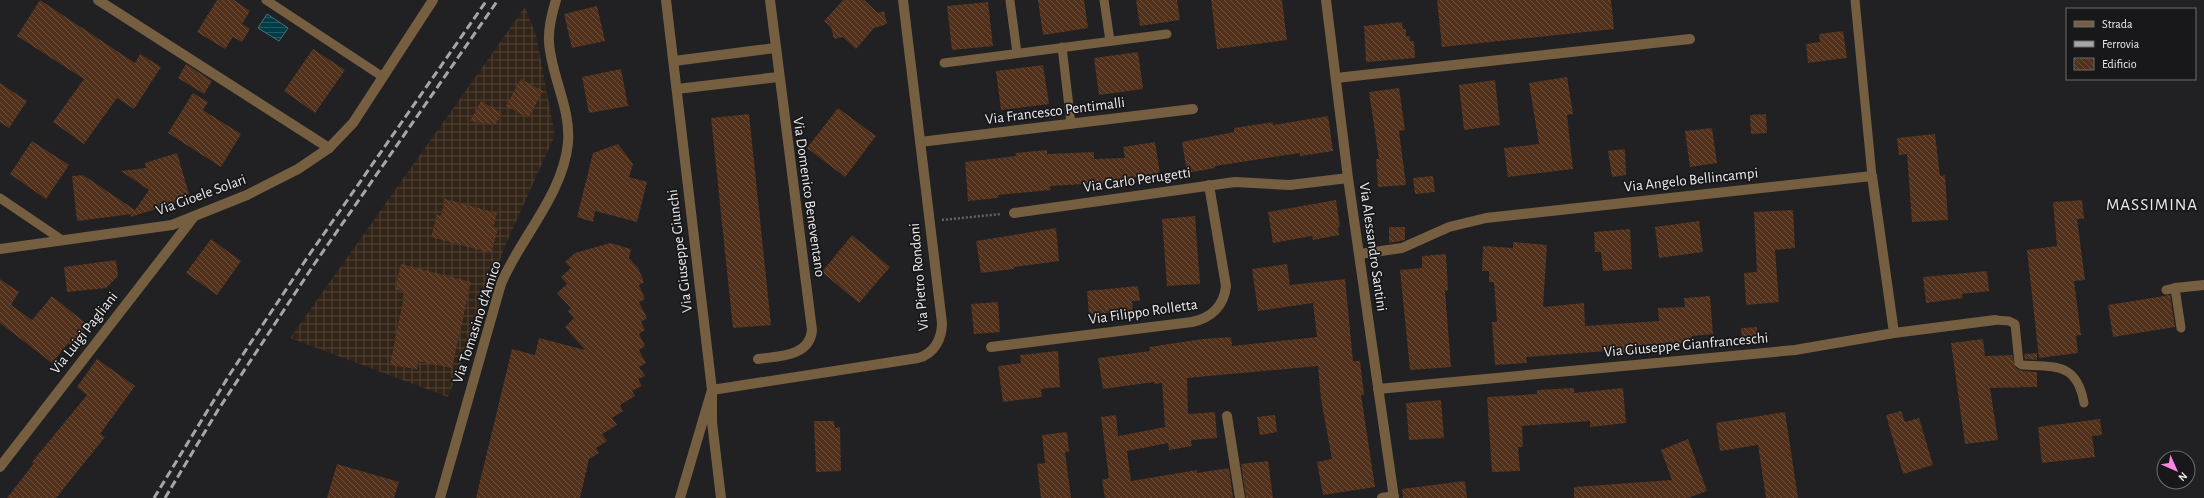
<svg xmlns="http://www.w3.org/2000/svg" width="2204" height="498" font-family="'Alegreya Sans',sans-serif">
	<style>
		.industrial { fill: url(#industrial-grid) }
		.water { fill: url(#water-rules); stroke: #477178 }
		.building { fill: url(#building-back-hatch) }
		.lines { fill: none; stroke-linecap: round; stroke-linejoin: round }
		.path { stroke: #646465; stroke-width: 2.5; stroke-dasharray: 2 2; stroke-linecap: butt }
		.service { stroke: #755f40; stroke-width: 9 }
		.minor { stroke: #755f40; stroke-width: 10 }
		.tertiary { stroke: #755f40; stroke-width: 10 }
		.rail { stroke: #a6a6a7; stroke-width: 3; stroke-dasharray: 8 4; stroke-linecap: butt }
		.labels { text-anchor: middle; dominant-baseline: central; stroke-width: 3.5; stroke-linejoin: round; paint-order: stroke }
		.street-label { font-size: 15px; fill: #ececed; stroke: #181719 }
		.quarter-label { font-size: 17px; letter-spacing: 1px; fill: #ececed; stroke: #181719 }
	</style>
	<defs>
		<pattern id="industrial-grid" width="8" height="8" patternUnits="userSpaceOnUse"><rect width="8" height="8" fill="#332418"/><path d="M0 4h8M4 0v8" fill="none" stroke="#51443a"/></pattern>
		<pattern id="water-rules" width="6" height="5" patternUnits="userSpaceOnUse"><rect width="6" height="5" fill="#003c46"/><path d="M0 2.5h6" fill="none" stroke="#255861"/></pattern>
		<pattern id="building-back-hatch" width="6" height="6" patternUnits="userSpaceOnUse"><rect width="6" height="6" fill="#51311b"/><path d="M-1 5l2 2M0 0l6 6M5-1l2 2" fill="none" stroke="#6a4f3c"/></pattern>
	</defs>
	<rect width="100%" height="100%" fill="#212022"/>
	<path class="industrial" d="M525,7L536,35L555,135L506,244L448,397L290,338Z"/>
	<path class="water" d="M267,14L288,28L279,41L258,28Z"/>
	<path class="building" d="M40,0L135,63L140,54L161,67L134,109L117,98L84,144L53,122L84,79L17,36Z
		M217,0H234L250,11L242,24L250,29L242,42L233,37L225,49L197,32Z
		M843,0H864L878,13L884,11L887,24L874,28L856,49L843,37L834,39L831,27L824,21Z
		M1038,0H1084L1088,28L1043,35Z
		M1136,0H1177L1180,20L1140,26Z
		M1211,0H1282L1287,40L1217,49Z
		M1437,0H1611L1614,29L1442,47Z
		M988,2L993,46L952,50L947,6Z
		M597,6L605,41L572,48L564,14Z
		M1402,22L1403,29H1406V36H1410V41H1414L1415,58L1366,62L1364,26Z
		M1843,31L1847,58L1808,63L1806,44L1820,42L1819,34Z
		M313,49L345,70L315,113L284,91Z
		M1138,52L1143,89L1099,95L1094,58Z
		M186,64L212,81L204,94L178,78Z
		M1043,65L1049,104L1001,110L996,71Z
		M621,69L628,106L589,113L582,77Z
		M1567,77L1573,114L1567,115L1573,169L1508,177L1504,148L1539,144L1529,83Z
		M521,79L543,91L528,118L506,106Z
		M1495,80L1500,125L1464,130L1459,85Z
		M0,83L27,101L9,128L0,122Z
		M1399,88L1405,130L1399,131L1406,185L1378,187L1376,159H1379L1369,92Z
		M193,93L208,102L203,110L241,134L221,167L168,133Z
		M481,101L502,113L495,125L470,121Z
		M838,108L876,136L845,177L807,148Z
		M749,114L771,325L733,328L711,118Z
		M1766,114L1767,133L1751,134L1750,115Z
		M1328,116L1333,151L1300,156V153L1215,166V168L1187,173L1182,142L1234,132V128L1273,122V125Z
		M1712,128L1717,163L1690,167L1685,131Z
		M1935,134L1940,176L1945,175L1948,220L1912,222L1907,154L1899,155L1897,138Z
		M32,141L69,165L46,199L10,174Z
		M1155,142L1160,174L1102,183L1050,186L1051,190L998,195V198L968,201L965,162L1016,156L1015,153L1047,150V154L1094,152V159L1125,158L1123,147Z
		M618,144L633,164L629,177L647,182L637,222L595,211L593,222L577,217L593,153Z
		M1625,149L1626,175L1612,177L1608,151Z
		M177,153L189,194L177,197L179,202L130,217L132,214L77,221L72,176L83,175L135,210L149,190L121,171L146,168L145,163Z
		M1433,176L1435,192L1415,194L1413,178Z
		M445,199L497,213L493,228L498,229L491,253L431,237L437,215L441,216Z
		M1336,200L1340,227H1338L1339,235L1313,240L1312,236L1273,243L1268,212Z
		M2082,200L2084,219H2077L2085,280L2074,281L2081,335L2076,336L2078,353L2039,358L2027,250L2057,246L2053,202Z
		M1793,210L1795,248L1775,250L1779,302L1746,305L1744,273L1757,272L1754,212Z
		M1195,216L1200,284L1167,286L1162,219Z
		M1699,221L1703,252L1659,258L1655,227Z
		M1389,227H1405V240L1389,243Z
		M1056,228L1059,261L1014,267V269L981,273L976,241Z
		M1630,229L1632,269L1603,271L1601,252H1595L1594,232Z
		M852,235L890,267L859,303L822,272Z
		M211,239L241,261L217,295L186,273Z
		M1513,242L1547,245L1543,307L1584,303L1585,326L1659,321L1658,308L1685,307L1684,298L1710,296L1713,334L1692,336V342L1637,346V352L1607,354V351L1526,357L1527,363L1495,365L1492,322H1497L1494,282H1489V271H1482L1483,246L1513,248Z
		M610,243L631,249L629,258L638,268L644,282L639,285L645,299L639,302L647,318L641,322L645,330L639,334L645,346L639,350L646,363L639,367L645,376L638,379L642,386L632,391L635,396L620,405L623,411L612,418L617,425L602,434L607,441L596,448L599,453L589,459L580,498H476L512,349L535,355L539,338L585,350L565,327L574,318L568,311L571,308L557,293L567,284L561,277L571,268L565,262L575,253Z
		M1446,254L1448,290L1445,291L1451,367L1410,370L1400,270L1422,268V256Z
		M116,260L118,276L106,288L67,292L64,267Z
		M401,264L471,282L452,368L418,361L417,369L390,365L405,292L395,289Z
		M1287,264L1290,285L1345,279L1353,361H1360L1364,395H1361L1375,487L1323,495L1317,462L1332,459L1321,399L1318,366L1187,378L1188,414L1215,412L1217,438L1191,440L1192,446L1169,450L1168,443L1127,451L1131,481L1197,470V473L1229,468L1233,498H1105L1102,480L1109,478L1101,417L1116,415L1118,436L1165,427L1162,383L1154,384V382L1103,389L1098,358L1150,351L1149,347L1203,339L1231,337L1232,346L1317,337L1313,303L1258,311L1252,269Z
		M1987,271L1989,291L1962,294L1963,298L1926,303L1923,277Z
		M0,279L19,292L11,305L32,320L52,296L88,325L71,346L68,343L52,363L0,323Z
		M1138,286L1140,301H1132L1133,311L1089,314L1087,291Z
		M2170,295L2175,327L2113,337L2108,305Z
		M998,302L1000,332L974,334L971,304Z
		M1757,327L1758,343L1742,344L1741,328Z
		M1983,339L1985,356L2012,355L2016,368L2022,371L2037,372V387L1990,388L1998,440L1965,444L1951,343Z
		M1058,351L1060,387L1041,389L1042,397L1003,402L998,366L1021,363L1020,355Z
		M2037,353V360L2025,359L2024,354Z
		M97,359L135,386L100,434L105,437L56,498H7L34,463L32,462L87,395L77,387Z
		M1574,388V393L1623,388L1626,423L1590,427V421L1522,426L1523,447H1518L1520,471L1492,472L1487,397L1537,394V390Z
		M1441,400L1444,438L1409,440L1406,403Z
		M1901,411L1905,422L1919,418L1933,465L1903,474L1886,415Z
		M1785,412L1798,498H1766L1758,445L1720,451L1716,423Z
		M1275,415L1277,432L1260,435L1257,417Z
		M2100,419L2102,435L2092,436L2095,457L2042,463L2038,427Z
		M814,421H834L835,428L840,427L841,471L816,472Z
		M1067,432L1069,452H1065L1071,498H1041L1037,464L1045,463L1042,435Z
		M1688,439L1707,491L1688,498H1574V487L1672,480L1661,450Z
		M1268,461L1273,498H1246L1241,464Z
		M337,464L399,482L394,498H327Z
		M1465,481L1467,498H1403L1402,489Z"/>
	<g class="lines">
		<path class="path" d="M942,220L1001,214"/>
		<path class="service" d="M266,0L383,77
			M1104,0L1110,41
			M1855,0L1872,176
			M1010,1L1017,53
			M1062,47L1071,124
			M944,63L1167,34
			M0,198L62,240
			M2166,290L2175,288L2181,328
			M1995,320L2009,321L2015,324L2019,363L2022,365C2057,367 2077,363 2084,403"/>
		<path class="minor" d="M98,0L329,148
			M666,0L712,390V422L721,498
			M1326,0L1348,178L1394,498
			M674,61L775,48
			M1336,78L1690,39
			M677,89L778,77
			M920,142L1193,109
			M1014,213L1235,182L1290,185L1348,178
			M1360,254L1402,248L1449,227L1486,218L1872,176L1894,333
			M2175,288L2204,285
			M991,347L1192,322C1211,318 1224,306 1226,286L1209,185
			M758,359C778,356 810,357 812,330L770,0
			M1378,389L1795,350L1894,333L1995,320
			M1227,416L1240,498
			M0,467L193,218
			M440,498L501,284C520,238 563,195 568,143C571,108 551,76 549,42C548,27 552,13 556,0
			M680,498L712,390L918,358C934,354 942,339 942,323L903,0
			M1382,498L1394,496"/>
		<path class="tertiary" d="M0,249L172,225L247,195L298,169L329,148L353,123L433,0"/>
		<path class="rail" d="M154,498L230,374L307,258L487,0
			M165,498L218,410L315,263L498,0"/>
	</g>
	<g class="labels">
		<g class="street-label">
			<text transform="translate(1055 111) rotate(-7)">Via Francesco Pentimalli</text>
			<text transform="translate(1137 180) rotate(-8)">Via Carlo Perugetti</text>
			<text transform="translate(1691 180) rotate(-6)">Via Angelo Bellincampi</text>
			<text transform="translate(201 195) rotate(-20)">Via Gioele Solari</text>
			<text transform="translate(809 197) rotate(82)">Via Domenico Beneventano</text>
			<text transform="translate(1373 247) rotate(82)">Via Alessandro Santini</text>
			<text transform="translate(680 251) rotate(-97)">Via Giuseppe Giunchi</text>
			<text transform="translate(919 277) rotate(-95)">Via Pietro Rondoni</text>
			<text transform="translate(1143 312) rotate(-8)">Via Filippo Rolletta</text>
			<text transform="translate(477 322) rotate(-72)">Via Tomasino d'Amico</text>
			<text transform="translate(84 333) rotate(-52)">Via Luigi Pagliani</text>
			<text transform="translate(1686 345) rotate(-5)">Via Giuseppe Gianfranceschi</text>
		</g>
		<g class="quarter-label">
			<text x="2152" y="204">MASSIMINA</text>
		</g>
	</g>
	<rect x="2066" y="8" width="130" height="72" fill="#181719" stroke="#6d6c6e"/>
	<rect x="2074" y="21" width="20" height="6" fill="#755f40" stroke="#6d6c6e"/>
	<text x="2102" y="28" font-size="12" fill="#ececed">Strada</text>
	<rect x="2074" y="41" width="20" height="6" fill="#a6a6a7" stroke="#6d6c6e"/>
	<text x="2102" y="48" font-size="12" fill="#ececed">Ferrovia</text>
	<rect x="2074" y="58" width="20" height="12" fill="url(#building-back-hatch)" stroke="#6d6c6e"/>
	<text x="2102" y="68" font-size="12" fill="#ececed">Edificio</text>
	<g transform="translate(2176 470) rotate(135)"><circle r="19" fill="#181719" stroke="#6d6c6e"/>
	<path d="M0-3L7 15L0 10L-7 15Z" fill="#fc86e4"/>
	<text y="-6" font-size="11" font-weight="bold" text-anchor="middle" fill="#ececed">N</text>
	</g>
</svg>
